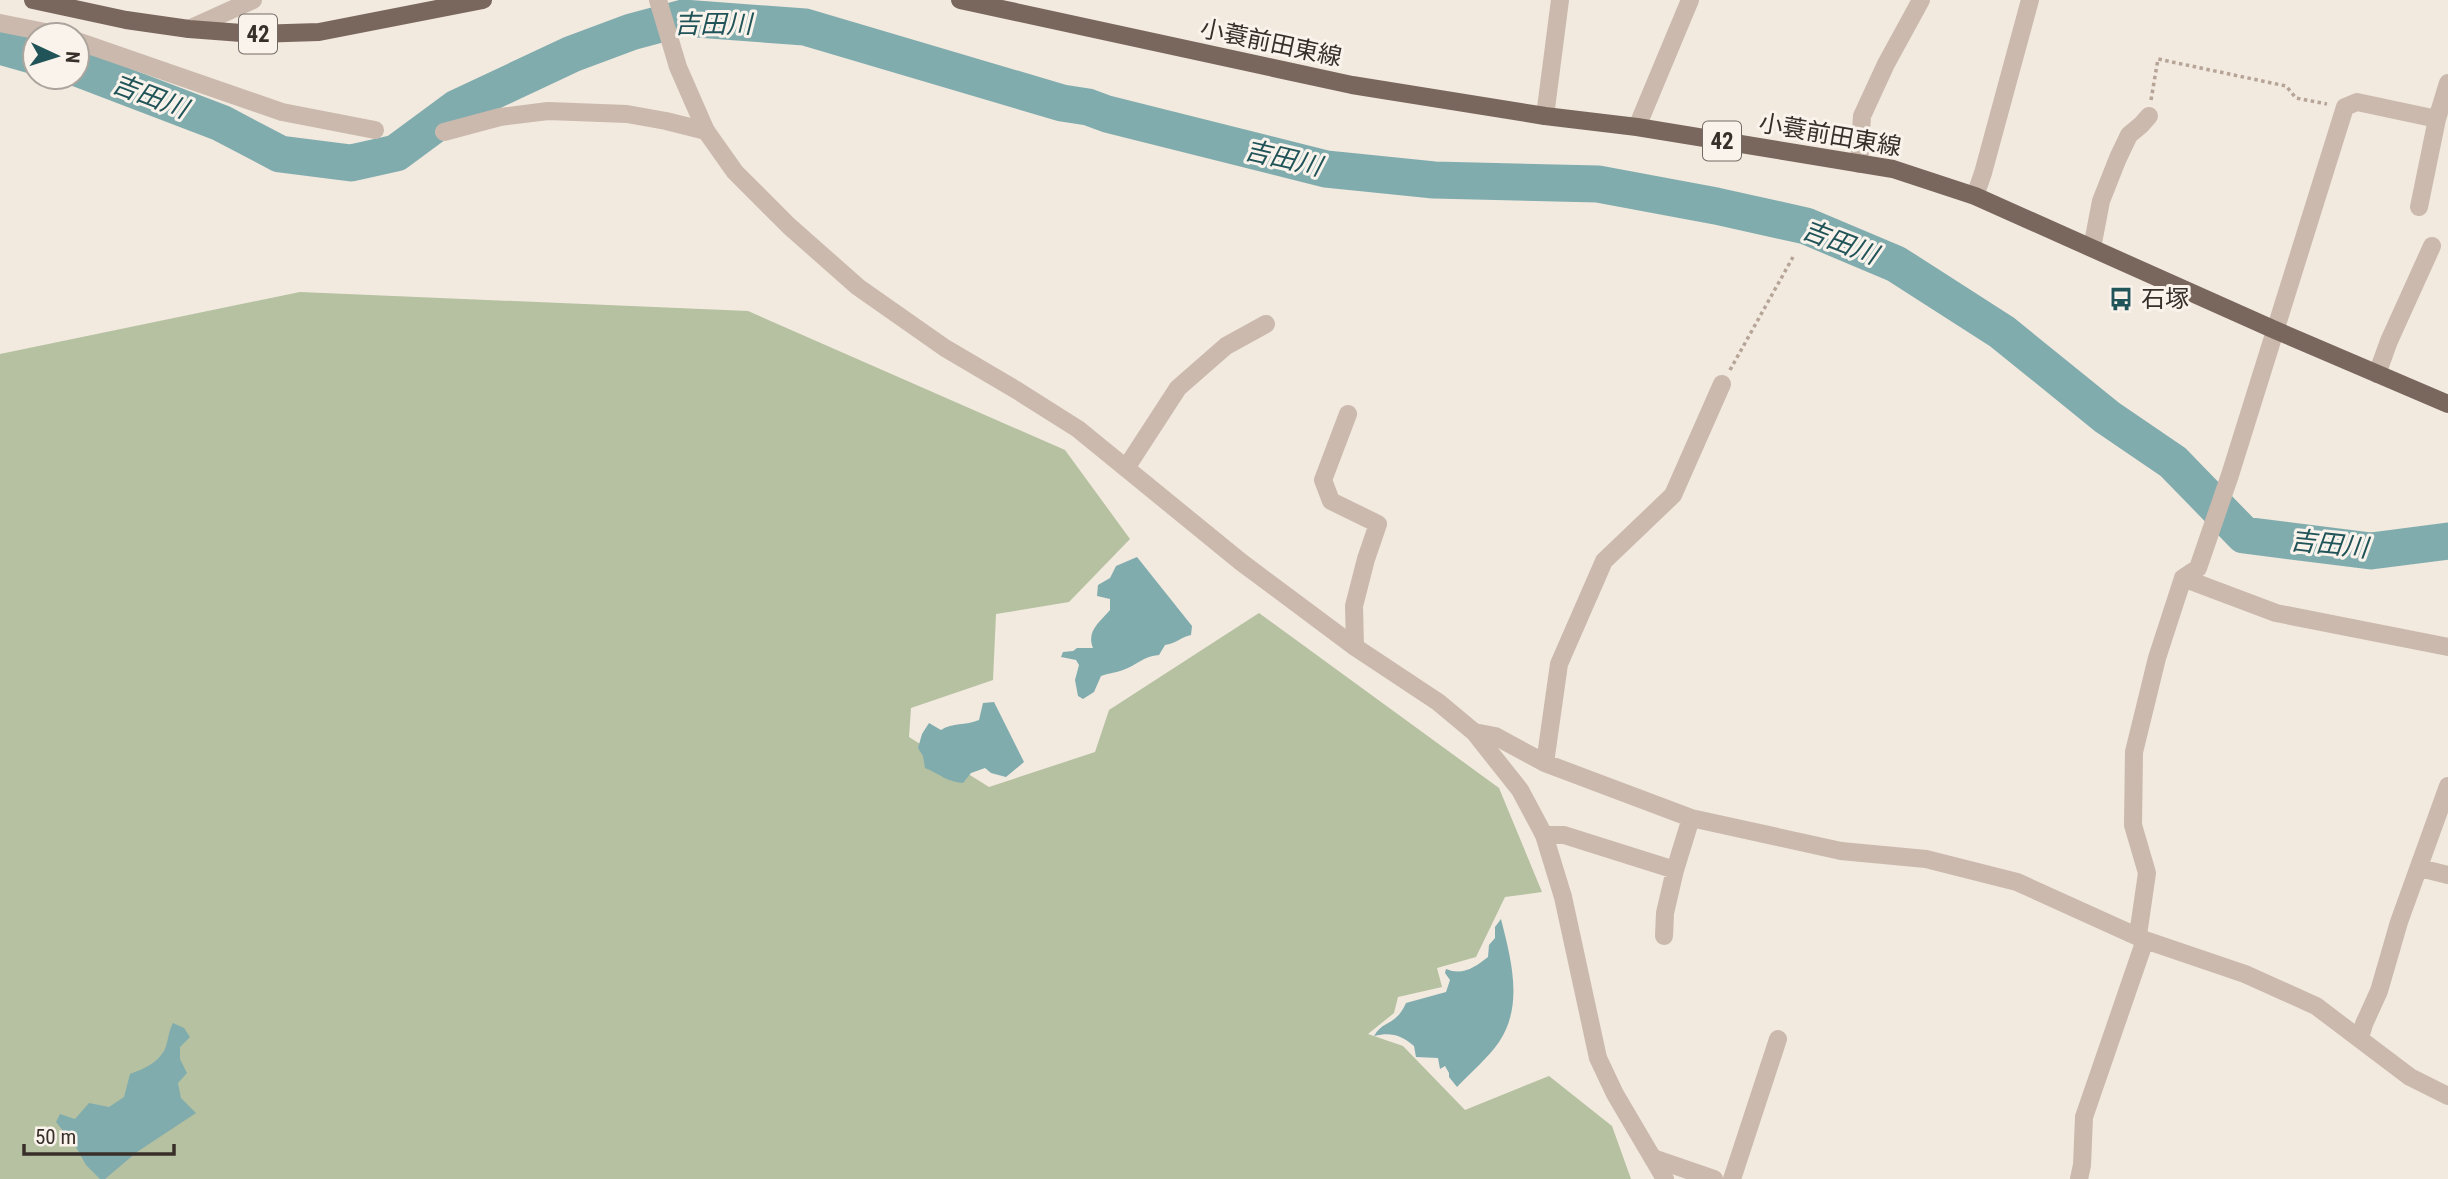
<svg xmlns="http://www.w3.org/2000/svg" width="2448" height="1179" font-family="'Roboto Condensed','Noto Sans JP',sans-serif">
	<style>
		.green { fill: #b5c1a0 }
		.water { fill: #80acae }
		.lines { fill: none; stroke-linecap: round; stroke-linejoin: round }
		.river { stroke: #80acae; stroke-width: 37 }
		.path { stroke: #b6a496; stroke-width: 3.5; stroke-dasharray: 3.5 3.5; stroke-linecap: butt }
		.minor { stroke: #cab9ac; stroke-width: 18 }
		.tertiary { stroke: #cab9ac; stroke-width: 18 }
		.primary { stroke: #79665c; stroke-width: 18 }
		.labels { text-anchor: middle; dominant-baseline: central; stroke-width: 6; stroke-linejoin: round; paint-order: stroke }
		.shield { fill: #f9f3ec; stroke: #726a64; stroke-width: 2 }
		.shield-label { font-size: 23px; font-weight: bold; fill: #382f2a }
		.street-label { font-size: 24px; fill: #382f2a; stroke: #f9f3ec }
		.poi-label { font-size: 24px; fill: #382f2a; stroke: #f9f3ec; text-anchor: start }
		.water-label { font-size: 26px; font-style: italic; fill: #215458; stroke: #f9f3ec }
	</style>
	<rect width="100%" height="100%" fill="#f2e9df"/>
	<path class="green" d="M300,292L748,311L1065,450L1130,539L1069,602L996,614L993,680L911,708L909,737L989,787L1095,752L1109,710L1259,613L1499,788L1542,892L1505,897L1476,957L1437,968L1442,987L1398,997L1394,1013L1368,1034L1403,1046L1465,1110L1549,1076L1612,1126L1631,1179H0V354Z"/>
	<path class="water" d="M1137,557L1192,626L1191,635C1181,637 1175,644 1165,645L1159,655C1144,656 1137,665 1123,670C1116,673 1108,673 1101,676L1094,692L1083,699L1078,696L1075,680L1079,665L1076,660L1061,657L1063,652L1073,651L1077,648H1093C1086,631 1100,622 1110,610V599L1097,596L1098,585L1110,578L1116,566Z
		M994,702L1024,762L1006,777L991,773L985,768L971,773L963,783C947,782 940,774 925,768L923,756L918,748L922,734L929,723L941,730C953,722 965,726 979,720L983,703Z
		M1501,919C1511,959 1524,1005 1499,1042C1488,1058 1471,1072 1457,1087L1449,1077V1073L1445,1066L1440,1069L1438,1058L1416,1057L1414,1046C1401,1035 1391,1032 1374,1036C1384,1019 1395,1027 1406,1003L1446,992L1450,980L1445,973L1446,969C1463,976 1475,967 1488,957L1489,945L1495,938V927Z
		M173,1023L184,1028L190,1037L180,1047V1059L187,1073L178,1083L181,1098L196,1113L137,1152L105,1179H100L86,1165L76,1147L56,1122L60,1114L75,1119L89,1103L109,1107L124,1097L130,1074C143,1069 156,1064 164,1051C168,1044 168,1032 173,1023Z"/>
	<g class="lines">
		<path class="river" d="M0,46L35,56
			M77,68L221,123L280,154L351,163L396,153L457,108L572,54L631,32L683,18L805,27L1062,103L1088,107L1107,114L1326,169L1434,180L1598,184L1716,206L1806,226L1896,264L2002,332L2107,417L2173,462L2244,535L2371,551L2448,541"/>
		<path class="path" d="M2151,100L2158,59L2286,86L2296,98L2327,104
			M1730,370L1793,257"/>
		<path class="minor" d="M0,23L60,35
			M189,29L253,0
			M77,41L282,112L375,130
			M1545,116L1560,0
			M1637,127L1690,0
			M444,132L500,117L548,111L627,114L666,121L706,131
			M1859,164L1862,116L1886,64L1921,0
			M1975,196L1983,173L2030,0
			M2419,207L2437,119L2448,83
			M2092,248L2101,201L2118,158L2129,135L2141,125L2149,116
			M2377,374L2389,341L2432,246
			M1348,414L1323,480L1331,501L1378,524L1366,559L1354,606L1355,647
			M1126,468L1178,388L1226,346L1266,324
			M2183,578L2276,613L2448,647
			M1474,732L1495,736L1545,763L1691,818L1841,851L1926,859L2017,882L2145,940L2245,974L2316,1006L2410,1077L2448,1096
			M1545,763L1559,664L1604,561L1673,495L1722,384
			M1544,835H1564L1675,870L1691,818
			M2420,868L2448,875
			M2138,935L2147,873L2133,825L2134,752L2157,658L2183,578L2198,568L2230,475L2345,107L2357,102L2437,119
			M1664,936L1665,913L1675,870
			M2360,1038L2364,1024L2379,991L2399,922L2448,786
			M1653,1158L1714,1179
			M1732,1179L1778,1039
			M2079,1179L2082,1165L2084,1117L2145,940"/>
		<path class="tertiary" d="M658,0L678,67L706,131L735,172L789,226L858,287L945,348L1018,391L1078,429L1241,562L1355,647L1438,702L1474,732L1520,790L1544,835L1563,897L1598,1058L1615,1094L1665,1179"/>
		<path class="primary" d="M33,0L126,20L189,29L255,34L319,32L483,0
			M960,0L1352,85L1545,116L1637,127L1893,169L1975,196L2275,330L2448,404"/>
	</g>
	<defs>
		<g id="bus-bare" transform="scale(1.89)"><path d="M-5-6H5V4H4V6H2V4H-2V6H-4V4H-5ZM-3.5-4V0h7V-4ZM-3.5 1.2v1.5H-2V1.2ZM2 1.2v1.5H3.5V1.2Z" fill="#215458" stroke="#f9f3ec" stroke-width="2.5" paint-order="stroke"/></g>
	</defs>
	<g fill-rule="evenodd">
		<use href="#bus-bare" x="2121" y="299"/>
	</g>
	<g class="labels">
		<g class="shield">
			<rect x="239" y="14.5" width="38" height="39" rx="5"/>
			<rect x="1703" y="121.5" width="38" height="39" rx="5"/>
		</g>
		<g class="shield-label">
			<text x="258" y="34">42</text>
			<text x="1722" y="141">42</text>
		</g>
		<g class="street-label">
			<text transform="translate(1271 43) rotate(12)">小蓑前田東線</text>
			<text transform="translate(1830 135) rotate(10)">小蓑前田東線</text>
		</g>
		<g class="poi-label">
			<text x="2141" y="299">石塚</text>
		</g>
		<g class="water-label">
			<text x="713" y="24">吉田川</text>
			<text transform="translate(150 96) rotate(21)">吉田川</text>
			<text transform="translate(1283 158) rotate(13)">吉田川</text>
			<text transform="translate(1840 242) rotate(21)">吉田川</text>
			<text transform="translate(2329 544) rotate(6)">吉田川</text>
		</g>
	</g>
	<g transform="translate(56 56) rotate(94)"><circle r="33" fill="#f9f3ec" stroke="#aca59e" stroke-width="2"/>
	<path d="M0-5L12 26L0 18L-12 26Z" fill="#215458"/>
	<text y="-10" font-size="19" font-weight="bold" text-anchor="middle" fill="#382f2a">N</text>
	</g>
	<path d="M24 1144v10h150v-10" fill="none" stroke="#382f2a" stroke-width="3.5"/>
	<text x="35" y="1144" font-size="21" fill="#382f2a" stroke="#f9f3ec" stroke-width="5" paint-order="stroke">50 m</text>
</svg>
